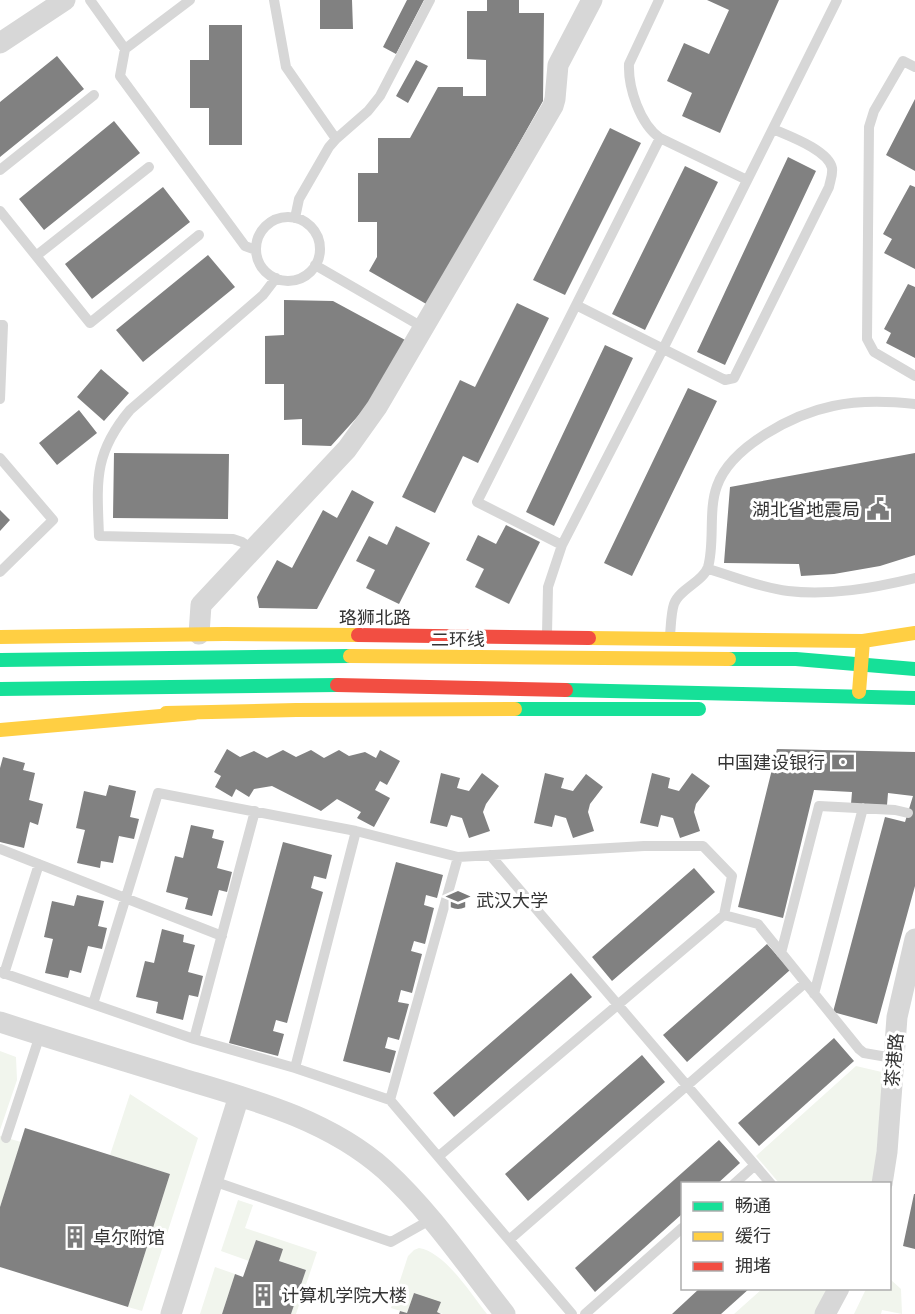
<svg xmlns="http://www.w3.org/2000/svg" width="915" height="1314" font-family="'Work Sans','Noto Sans SC',sans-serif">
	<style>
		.green { fill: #f1f5ed }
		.building { fill: #818181 }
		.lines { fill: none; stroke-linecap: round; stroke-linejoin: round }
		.lane { stroke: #d7d7d7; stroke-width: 10 }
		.street { stroke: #d7d7d7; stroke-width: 21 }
		.fast { stroke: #16e098; stroke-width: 14 }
		.slow { stroke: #ffcf43; stroke-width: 14 }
		.jam { stroke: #f24e42; stroke-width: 14 }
		.labels { text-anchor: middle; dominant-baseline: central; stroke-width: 6; stroke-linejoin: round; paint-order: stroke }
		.poi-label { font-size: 18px; fill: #333; stroke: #fff; text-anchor: start }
		.street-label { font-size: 18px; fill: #333; stroke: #fff }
	</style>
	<rect width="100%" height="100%" fill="#fff"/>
	<path class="green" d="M0,1051L16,1057L17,1080L0,1130Z
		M856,1066L886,1073L873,1183H779L756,1156Z
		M130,1094L198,1138L142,1311L128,1307L170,1174L110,1155Z
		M0,1136L21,1142L0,1207Z
		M238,1200L253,1205L245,1228L317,1252L296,1314H291L306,1270L279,1261L282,1249L256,1240L249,1261L221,1251Z
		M419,1248C445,1252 471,1294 487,1314H443L437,1312L440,1303L414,1293L407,1313L391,1308L408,1256L414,1250Z
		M215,1267L235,1274L222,1314H200Z
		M890,1279L901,1289L902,1314L882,1310L881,1314H854L866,1289L890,1288Z
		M762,1289H830L816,1314H734Z"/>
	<path class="building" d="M320,0H352L353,29H320Z
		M407,0H424L396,54L383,47Z
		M487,0H519V13H544L543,101L428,305L369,271L377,257V222H358V173H378V138H410L438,87H463V96H486V60L467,59V11H487Z
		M707,0H779L720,133L682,116L692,93L667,81L684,43L709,54L729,10Z
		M209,25H242V145H209V108H190V60H209Z
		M57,56L84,89L0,157V102Z
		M416,60L428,66L408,103L396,96Z
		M915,99V171L886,155Z
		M114,121L140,153L44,230L19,199Z
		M610,128L641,143L565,295L533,280Z
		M788,157L816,171L725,365L697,352Z
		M685,166L718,182L645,330L612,314Z
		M910,185L915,187V269L884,253L892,239L883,234Z
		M163,187L190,222L92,299L65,264Z
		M208,255L235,287L143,362L116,330Z
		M908,284L915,287V358L886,343L891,333L884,329Z
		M284,300L333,301L407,341L377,395L331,446L302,445V419L284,420V384H265V336L284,335Z
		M517,303L549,318L478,463L463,456L435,513L402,497L460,380L475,387Z
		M605,345L633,358L554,526L526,512Z
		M101,369L129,393L104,421L77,397Z
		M688,388L717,401L632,576L604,563Z
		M79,410L97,433L57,465L39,443Z
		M114,453L229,454L228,519L113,518Z
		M915,453V555L880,566L834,574L801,576L799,564L724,563L730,487Z
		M352,490L374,502L317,609L259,608L257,597L277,560L292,568L323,510L337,518Z
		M0,510L10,520L0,531Z
		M506,525L540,542L509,604L475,587L484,569L466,560L478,535L496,544Z
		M396,526L430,543L399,604L366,588L375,570L356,561L369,536L387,545Z
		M227,749L240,757L254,751L267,758L283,750L296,757L311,750L324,758L339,750L349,756L365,752L376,758L380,750L400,761L387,785L380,781L375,790L390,798L374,827L357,818L361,812L337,799L321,811L272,786L254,789L249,797L236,789L232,797L215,787L221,776L214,772Z
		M777,749L915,752V886L877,1024L833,1012L885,817L905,822L913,796L888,793L887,805L851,804L852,792L814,790L783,918L738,907Z
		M3,757L25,763L23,770L35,773L29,800L43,804L38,825L30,822L24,848L0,842V768Z
		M441,773L460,778L457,788L469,791L482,773L499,786L486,804L483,812L490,831L469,838L462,818L451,815L447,827L430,823Z
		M545,773L564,778L561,788L573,791L586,774L603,787L590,804L588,812L594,831L573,838L566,818L555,815L552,827L534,823Z
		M652,773L670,778L668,788L679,791L692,773L710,786L696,804L694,812L700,831L680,838L673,818L661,815L658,827L640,823Z
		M109,785L136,791L130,817L139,819L134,839L119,836L113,863L101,861L100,868L77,863L85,830L76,828L84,791L106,796Z
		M191,825L214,830L212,838L224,841L217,868L232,872L227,892L219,890L212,916L185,909L188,898L166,892L175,856L183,858Z
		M283,842L332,855L326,879L314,876L311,888L323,892L287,1023L276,1020L273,1031L284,1034L278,1056L229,1043Z
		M396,862L443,875L437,898L426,895L424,905L434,908L425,944L414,941L411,951L422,954L412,993L401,990L398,1002L409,1004L399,1040L388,1037L385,1048L396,1051L390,1073L343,1061Z
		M694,868L715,892L612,981L592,957Z
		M77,895L104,901L98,926L107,928L102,949L88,946L81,973L70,970L68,978L45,973L53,939L44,937L52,901L74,906Z
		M162,929L184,935L183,942L195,945L188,972L203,976L198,997L189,995L183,1020L156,1013L158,1002L136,997L145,961L154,963Z
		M767,944L790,970L687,1062L663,1035Z
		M571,973L592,997L454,1117L433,1093Z
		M834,1038L854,1061L759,1146L738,1123Z
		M642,1055L665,1082L528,1201L505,1174Z
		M25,1128L170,1174L128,1307L0,1267V1207Z
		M719,1140L740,1163L717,1184H682V1214L595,1292L575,1268Z
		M914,1194H915V1249L903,1246Z
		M256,1240L283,1249L279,1261L306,1270L291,1314H222L235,1274L243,1277Z
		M700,1288H750L721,1314H672Z
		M414,1293L441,1302L437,1312L441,1314H399L400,1311L407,1313Z"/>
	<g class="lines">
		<path class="lane" d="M90,0L125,49
			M190,0L125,49L120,76L245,246L256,250
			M274,0L286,67L336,139
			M659,0L629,64C628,88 640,124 660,138L747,180
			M915,67L903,61L874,111L869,127L867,339L874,352L915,376
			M0,170L94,95
			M0,211L90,323L199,235
			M256 249a32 32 0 1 1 64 0a32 32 0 1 1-64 0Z
			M295,218L299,199L329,147L336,139L368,111L380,96L430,0
			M36,256L149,167
			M315,265L424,328
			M576,305L725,380L734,378L829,187C830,181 833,175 832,168C828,150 789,136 773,129
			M0,325H3L0,399
			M0,458L53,520L0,572
			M562,545L477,502L660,138
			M252,549L242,542L233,539L99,536C97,482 93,454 130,410L263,295L276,278
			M708,569C733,576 761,588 788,591C830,596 873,588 915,578
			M547,634L548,587L562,545L663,349L837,0
			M670,635C671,626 671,613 674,604C679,589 703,582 708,567C715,543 708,510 717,486C731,446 794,414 833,406C860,400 888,401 915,404
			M0,849L222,936
			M490,855L771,1184
			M781,953L819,806L895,810L908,813
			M0,972L194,1039L295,1068L390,1100L572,1314
			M4,974L39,864
			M814,994L863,808
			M93,1004L158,793L356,831L458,857L644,846H703L732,876L724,915L758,924L859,1049L864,1053L893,1058
			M194,1039L255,811
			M295,1068L356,831
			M390,1100L458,857
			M6,1138L40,1035
			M439,1156L724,915
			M213,1181L391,1242L430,1220
			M734,1184L755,1165
			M509,1240L805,983
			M585,1314L682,1228"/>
		<path class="street" d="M0,43L65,0
			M199,634L201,605L347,449L377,407L553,106L555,99L558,65L592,0
			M0,1022C61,1042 122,1060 183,1079C254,1100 329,1120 385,1170C431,1212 467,1266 505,1314
			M882,1184L887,1152L897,1017L915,939
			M171,1314L239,1096
			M825,1314L839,1288"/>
		<path class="fast" d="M729,659H796L915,669
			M0,660L350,656
			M0,689L337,685
			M566,690L915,698
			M515,709H699"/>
		<path class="slow" d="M0,637L224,634L358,635
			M589,638L863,641L859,692
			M863,641L915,633
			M350,656L729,659
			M166,713L296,710L515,709
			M0,730L195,713"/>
		<path class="jam" d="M358,635L589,638
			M337,685L566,690"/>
	</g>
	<defs>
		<g id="civic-bare" transform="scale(1.8)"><path d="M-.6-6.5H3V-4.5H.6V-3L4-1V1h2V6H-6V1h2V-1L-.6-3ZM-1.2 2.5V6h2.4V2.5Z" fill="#7a7a7a" stroke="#fff" stroke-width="2.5" paint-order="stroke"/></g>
		<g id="bank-bare" transform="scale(1.8)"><path d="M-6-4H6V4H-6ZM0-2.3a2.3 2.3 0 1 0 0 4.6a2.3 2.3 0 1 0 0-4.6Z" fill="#7a7a7a" stroke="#fff" stroke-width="2.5" paint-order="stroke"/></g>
		<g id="university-bare" transform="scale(1.8)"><path d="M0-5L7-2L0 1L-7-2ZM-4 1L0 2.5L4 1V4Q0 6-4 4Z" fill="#7a7a7a" stroke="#fff" stroke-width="2.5" paint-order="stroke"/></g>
		<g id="building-bare" transform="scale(1.8)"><path d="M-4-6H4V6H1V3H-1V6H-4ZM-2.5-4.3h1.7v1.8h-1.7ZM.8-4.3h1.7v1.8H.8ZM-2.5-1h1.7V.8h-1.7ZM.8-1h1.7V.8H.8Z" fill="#7a7a7a" stroke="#fff" stroke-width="2.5" paint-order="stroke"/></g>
	</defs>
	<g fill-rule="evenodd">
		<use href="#civic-bare" x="878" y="509"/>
		<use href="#bank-bare" x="843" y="762"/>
		<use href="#university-bare" x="458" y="900"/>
		<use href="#building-bare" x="75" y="1237"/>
		<use href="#building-bare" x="263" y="1295"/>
	</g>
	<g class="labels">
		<g class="poi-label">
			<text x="860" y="509" text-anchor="end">湖北省地震局</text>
			<text x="825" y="762" text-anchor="end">中国建设银行</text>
			<text x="476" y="900">武汉大学</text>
			<text x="93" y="1237">卓尔附馆</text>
			<text x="281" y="1295">计算机学院大楼</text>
		</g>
		<g class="street-label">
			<text x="375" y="617">珞狮北路</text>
			<text x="458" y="639">二环线</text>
			<text transform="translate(894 1060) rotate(-85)">茶港路</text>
		</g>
	</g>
	<rect x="681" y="1182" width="210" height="108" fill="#ffffff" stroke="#adadad" stroke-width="1.5"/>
	<rect x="693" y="1202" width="30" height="9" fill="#16e098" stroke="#adadad" stroke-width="1.5"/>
	<text x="735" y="1212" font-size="18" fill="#333333">畅通</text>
	<rect x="693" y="1232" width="30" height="9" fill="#ffcf43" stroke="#adadad" stroke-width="1.5"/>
	<text x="735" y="1242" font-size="18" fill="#333333">缓行</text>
	<rect x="693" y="1262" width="30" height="9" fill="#f24e42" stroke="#adadad" stroke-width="1.5"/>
	<text x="735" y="1272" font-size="18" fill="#333333">拥堵</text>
</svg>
